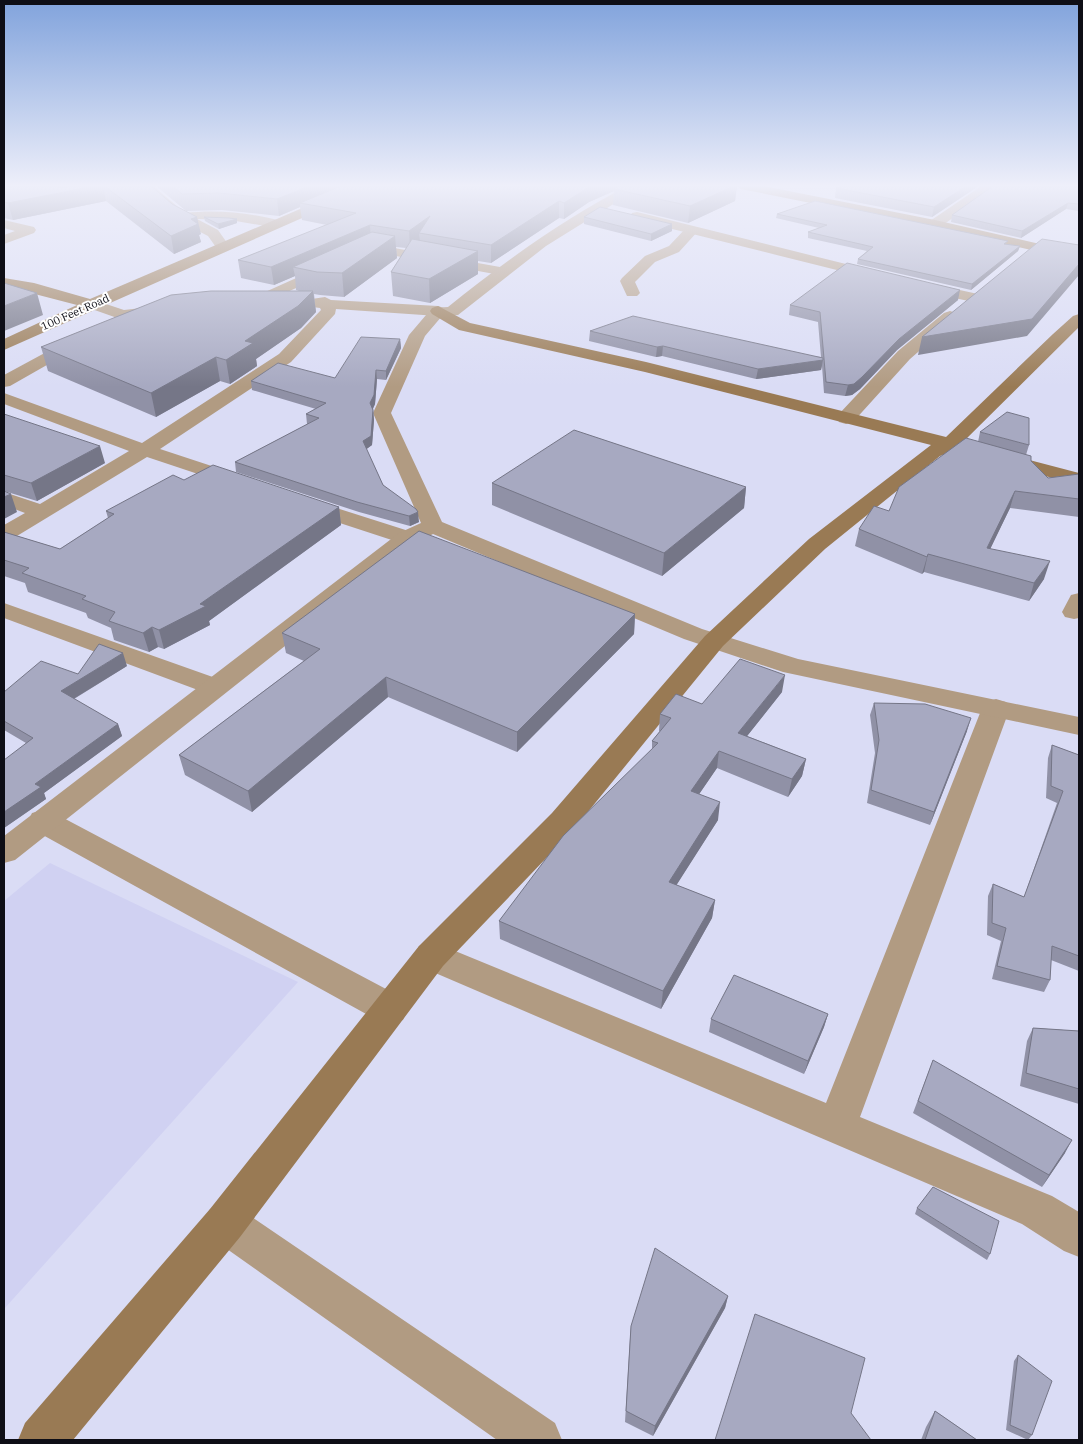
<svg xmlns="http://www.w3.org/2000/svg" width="1083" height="1444" font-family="'IBM Plex Serif',serif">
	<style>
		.built { fill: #d0d1f2 }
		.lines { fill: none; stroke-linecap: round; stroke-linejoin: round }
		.minor { fill: #b19b82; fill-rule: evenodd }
		.tertiary { fill: #b19b82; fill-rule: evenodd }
		.secondary { fill: #997a54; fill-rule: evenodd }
		.wall { fill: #9091a6 }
		.shaded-wall { fill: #757687 }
		.building { fill: #a7a9c1; stroke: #757687 }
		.labels { text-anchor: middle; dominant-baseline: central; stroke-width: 4; stroke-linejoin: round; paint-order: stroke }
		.far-street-label { font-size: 11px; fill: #0e0e16; stroke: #fff }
	</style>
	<rect width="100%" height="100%" fill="#dadcf5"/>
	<path class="built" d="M50,863L298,982L4,1309V901Z"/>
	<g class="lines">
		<path class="minor" d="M139,185H152L185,213C218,209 250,213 282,221L284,224L277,228L230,220L197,219L218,230L230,247L228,250H218L208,236L177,220Z
			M315,185C327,185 344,184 353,193L347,197L317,188Z
			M4,220L34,227L36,230L34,233L4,244V235L15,231L4,228Z
			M691,227L698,231L679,252L655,262L635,282L640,293L637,296H627L620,281L622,278L645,256L669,246L686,228Z
			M372,244L500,267L505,268L507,271L505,274L500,275L374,252L255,307H245L242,304L245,301Z
			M325,297L331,300L438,306L444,308L446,311L444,314L438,316L336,309L335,314L291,362L160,449L245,477L248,481L245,485L238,487L231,485L147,457L12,539L4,541V525L25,513L4,505V492L40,504L129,451L4,404V393L142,443L279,354L321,310L320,308L305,306L302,303L305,300Z
			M91,299L124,310L159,306L165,308L167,311L165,314L159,316L123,320L86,307L83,304L86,301Z
			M76,336L82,337L84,341L82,345L10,386L4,387V375Z
			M305,498L415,533L418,538L415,543L407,545L297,509L294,504L297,499Z
			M1079,593V618L1074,619L1065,617L1062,612L1071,595Z
			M4,603L224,681L228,687L224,693L215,695L206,693L4,618Z
			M996,699L1006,702L1010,708L860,1117L1052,1196L1079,1212V1257L1064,1251L1022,1224L419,966L414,956L419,946L431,942L443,946L826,1103L982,708L986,702Z
			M43,810L54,813L403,998L408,1009L403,1020L390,1024L377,1020L32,829L28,821L32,813Z
			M225,1203L240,1209L555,1423L562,1440H497L210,1237L204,1223L210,1209Z"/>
		<path class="tertiary" d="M629,185H644L546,246L458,315L442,316L425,336L391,413L442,522L702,629L798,659L1079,717V735L783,672L684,639L433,534L415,543L15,860L4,863V836L399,533L421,523L373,413L409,335L432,308L448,307C505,261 564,219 629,185Z
			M983,185H1019L1017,188L1006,191H991L940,227H930L928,224L930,221Z
			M637,212L882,273L884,276L882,279L877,280L632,219L630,216L632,213Z
			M923,282L978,294L981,297L978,300L973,302L918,290L915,287L918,284Z
			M950,311L956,313L958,316L956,319L910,359L853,422L846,424L839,422L837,418L839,414L898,351L944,313Z"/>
		<path class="secondary" d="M356,185H372L370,188L4,350V339L77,305L4,286V278L34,283L90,299Z
			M735,185H758L935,220L1079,253V261L935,228L741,189Z
			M438,306L470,323L646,362L946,437L1053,334L1073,316L1079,314V327L963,442L967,446L964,450L952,451L940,456L825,549L723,646L574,829L443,966L240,1237L73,1440H18L25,1423L210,1209L419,946L552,813L705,636L809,539L931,445L645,372L459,330L432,314L430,311L432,308Z
			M1003,453L1079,473V485L996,463L993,459L996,455Z"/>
	</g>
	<path class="wall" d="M4,185L58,187H63L61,185H150L201,234L199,235L201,242L174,254L106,201L13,220L4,218V219Z
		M155,185H329L330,190L342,185H339H737L735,201L688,223L613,205L614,191L589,202L564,219L559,218L491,263L478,261V274L430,303L393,296L391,272L406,248L396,247L397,258L344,297L320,295L314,294L316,312L301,328L256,359L257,366L230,384L220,381L156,417L48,371L41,347L299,291L296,290L295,276L274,285L241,278L238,260L327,225L302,220L300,207L279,216L222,210L186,211Z
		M847,185H980L932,217L835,198L836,188Z
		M1079,185V211L1066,209L1021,238L951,222L952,215Z
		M777,214L1007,244L1020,246L1018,251L971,290L857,264L858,259L867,251L808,238V232L819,228L776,218Z
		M204,217L237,223L219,229L205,221Z
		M584,217L672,224V231L651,241L584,224Z
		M958,300L897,350L860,389L852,395L845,396L824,393L822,366L821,370L756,379L662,356L656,357L589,341L590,331L821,357L818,322L789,315L790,305Z
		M400,339L401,348L386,380L377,379L375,404L373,409L374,420L372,445L366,449L383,485L419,522L410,526L359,512L236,472L235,462L308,424H307L306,414L316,409L252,390L251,381L335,378Z
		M4,414L105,463L37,501L4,491Z
		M980,432L1029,445L1026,455L1048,478L1079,474V517L1010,508L990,549L1044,579L1029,601L924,572L922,574L855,546L859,529L889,511L978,442Z
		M184,480L339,507L341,525L209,621L210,625L164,649L158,647L149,652L114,640L111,628L88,618L86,613L28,592L25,583L4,576V532L60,549L108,518L106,511Z
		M492,483L746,487L744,508L662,576L492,505Z
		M635,614L634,634L517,752L388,697L252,812L185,775L179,755L304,661L286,653L282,633Z
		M127,666L74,699L118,724L122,736L44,793L46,799L4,828L26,743L4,730V692L78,674Z
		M782,692L747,736L806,759L802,776L788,797L717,768L699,794L718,820L676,885L715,900L712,918L661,1009L500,939L499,921L652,749V741L660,731H659L660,714L702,704Z
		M874,703L967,731L930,825L867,803L875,753L870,715Z
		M1052,745L1079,755V971L1051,960L1050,980L1044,992L992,979L1001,941L987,935L988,896L993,884L1024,897L1057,803L1046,798L1048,758Z
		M828,1014L824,1027L804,1074L709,1032L711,1019Z
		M1033,1028L1079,1031V1104L1020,1086L1027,1041Z
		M933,1060L1065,1153L1042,1187L913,1113Z
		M917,1208L990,1254L987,1260L915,1214Z
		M728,1296L725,1308L653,1436L625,1422L630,1338L631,1326Z
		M1018,1355L1032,1435L1028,1440L1006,1430L1014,1361Z
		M935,1411L977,1440H921L926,1427Z"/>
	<path class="shaded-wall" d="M100,185H103L106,201L13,220L8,203Z
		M312,185H329L330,194L300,203V207L279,216L277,199Z
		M592,185H625L614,189V191L589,202L564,219V203Z
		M737,185L735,201L688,223L690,206Z
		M968,185H980L932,217L934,207Z
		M559,201V218L491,263V245Z
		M1068,203L1066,209L1021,238L1022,231Z
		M430,216L419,233L420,242L410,249L409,231Z
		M197,217L201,234L199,235L201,242L174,254L171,236L191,219Z
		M237,219V223L219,229L218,224Z
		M672,224V231L651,241V234Z
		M370,225L371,242L293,267L295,276L274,285L271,267Z
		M395,236L397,258L344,297L342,273Z
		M1020,246L1018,251L971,290L972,284Z
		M478,251V274L430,303L429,279Z
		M1079,264V275L1027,336L918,355L922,337Z
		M960,290L958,300L897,350L860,389L852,395L845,396L848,385L899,339Z
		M313,291L316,312L301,328L256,359L257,366L230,384L226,360L245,341Z
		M37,293L43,315L4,331V306Z
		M400,339L401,348L386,380V371Z
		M663,346L662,356L656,357L657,347Z
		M216,357L220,381L156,417L151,393Z
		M823,360L821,370L756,379L758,369Z
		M376,370L377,379L375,404L371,412L370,403Z
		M373,410L374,420L372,445L364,451L363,441Z
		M100,446L105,463L37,501L31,483Z
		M746,487L744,508L662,576L664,553Z
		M1015,491L1010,508L982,566L987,548Z
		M11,494L17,512L4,519V497Z
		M339,507L341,525L209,621L210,625L164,649L159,630L200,604Z
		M418,512L419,522L410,526L409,516Z
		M928,554L924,572L922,574L927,557Z
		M1050,561L1044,579L1029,601L1034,583Z
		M635,614L634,634L517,752V732Z
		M152,627L158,647L149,652L143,633Z
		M123,653L127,666L65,704L61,691Z
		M785,675L782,692L736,750L738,733Z
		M386,677L388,697L252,812L248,791Z
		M971,718L967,731L930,825L934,812Z
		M118,724L122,736L44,793L46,799L4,828V812L35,784Z
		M719,751L717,768L689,809L691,791Z
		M806,759L802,776L788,797L792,779Z
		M720,802L718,820L667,900L669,882Z
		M715,900L712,918L661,1009L663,991Z
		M828,1014L824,1027L804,1074L808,1061Z
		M1072,1140L1065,1153L1042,1187L1049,1175Z
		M728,1296L725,1308L653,1436L655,1426Z"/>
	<path class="building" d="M4,185H55L58,187H68L69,185H100L8,203L4,202Z
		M103,185H150L172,204L197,217L191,219L198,224L171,236Z
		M171,185H312L277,199L219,193L182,194Z
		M343,185H592L564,203L559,201L491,245L419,233L430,216L409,231L370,225L271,267L238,260L356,213L300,203Z
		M620,185H736L690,206L614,189Z
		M847,185H968L934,207L836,188Z
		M1014,185H1079V204L1068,203L1022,231L952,215L993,186H1008Z
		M815,201L1008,241L1004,244L1020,246L972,284L858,259L873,247L808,232L827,225L777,214Z
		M600,207L672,224L651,234L584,217Z
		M204,217L229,218L237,219L218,224Z
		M372,232L395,236L342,273L317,272L293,267Z
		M412,239L478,251L429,279L391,272Z
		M1042,239L1079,245V264L1032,319L922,337Z
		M847,263L960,290L899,339L862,377L854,384L848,385L826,382L820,312L790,305Z
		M4,283L37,293L4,306Z
		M211,291H313L298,306L245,341L253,343L226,360L216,357L151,393L41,347L171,295Z
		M633,316L823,358V360L758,369L663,346L657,347L590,331Z
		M361,337L400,339L386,371L376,370L374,395L370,403L373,410L371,436L363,441L383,485L416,509L418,512L409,516L357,502L235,462L319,418L306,414L326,403L251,381L278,363L335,378Z
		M1007,412L1029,418V445L980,432Z
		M4,414L100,446L31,483L4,475Z
		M574,430L746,487L664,553L492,483Z
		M966,438L1031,456V461L1048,478L1079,474V499L1015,491L987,548L1050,561L1034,583L928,554L927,557L859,529L874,506L889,511L899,487Z
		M213,465L339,507L200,604L206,606L159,630L152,627L143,633L109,621L115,612L82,599L86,596L22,573L29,568L4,560V532L60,549L114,514L106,511L173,475L184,480Z
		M4,491L11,494L4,497Z
		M419,531L635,614L517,732L386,677L248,791L179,755L320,649L282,633Z
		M99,644L123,653L61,691L118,724L35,784L41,787L4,812V760L33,738L4,721V692L41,661L78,674Z
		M740,659L785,675L738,733L806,759L792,779L719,751L691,791L720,802L669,882L715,900L663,991L499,921L563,836L658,743L652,741L671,718L660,714L676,694L702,704Z
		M874,703L925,704L971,718L934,812L871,790L879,740Z
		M1052,745L1079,755V956L1052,946L1050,980L997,966L1006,928L992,923L993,884L1024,897L1063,791L1051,786Z
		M734,975L828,1014L808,1061L711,1019Z
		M1033,1028L1079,1031V1089L1026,1073Z
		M933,1060L1072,1140L1049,1175L918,1101Z
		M933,1187L999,1221L990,1254L917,1208Z
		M655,1248L728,1296L655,1426L626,1411L631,1326Z
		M755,1314L865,1358L851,1413L871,1440H715Z
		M1018,1355L1052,1381L1032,1435L1010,1425Z
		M935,1411L977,1440H925Z"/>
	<linearGradient id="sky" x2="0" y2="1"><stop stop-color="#81a3dc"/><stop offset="0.48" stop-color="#eeeffa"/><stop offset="1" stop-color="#eeeffa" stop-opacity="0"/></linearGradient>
	<rect width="1083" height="387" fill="url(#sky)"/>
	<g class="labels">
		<g class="far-street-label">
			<text transform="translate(75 312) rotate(-24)">100 Feet Road</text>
		</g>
	</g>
	<rect width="1083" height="1444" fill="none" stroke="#0e0e16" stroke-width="10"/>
</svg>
